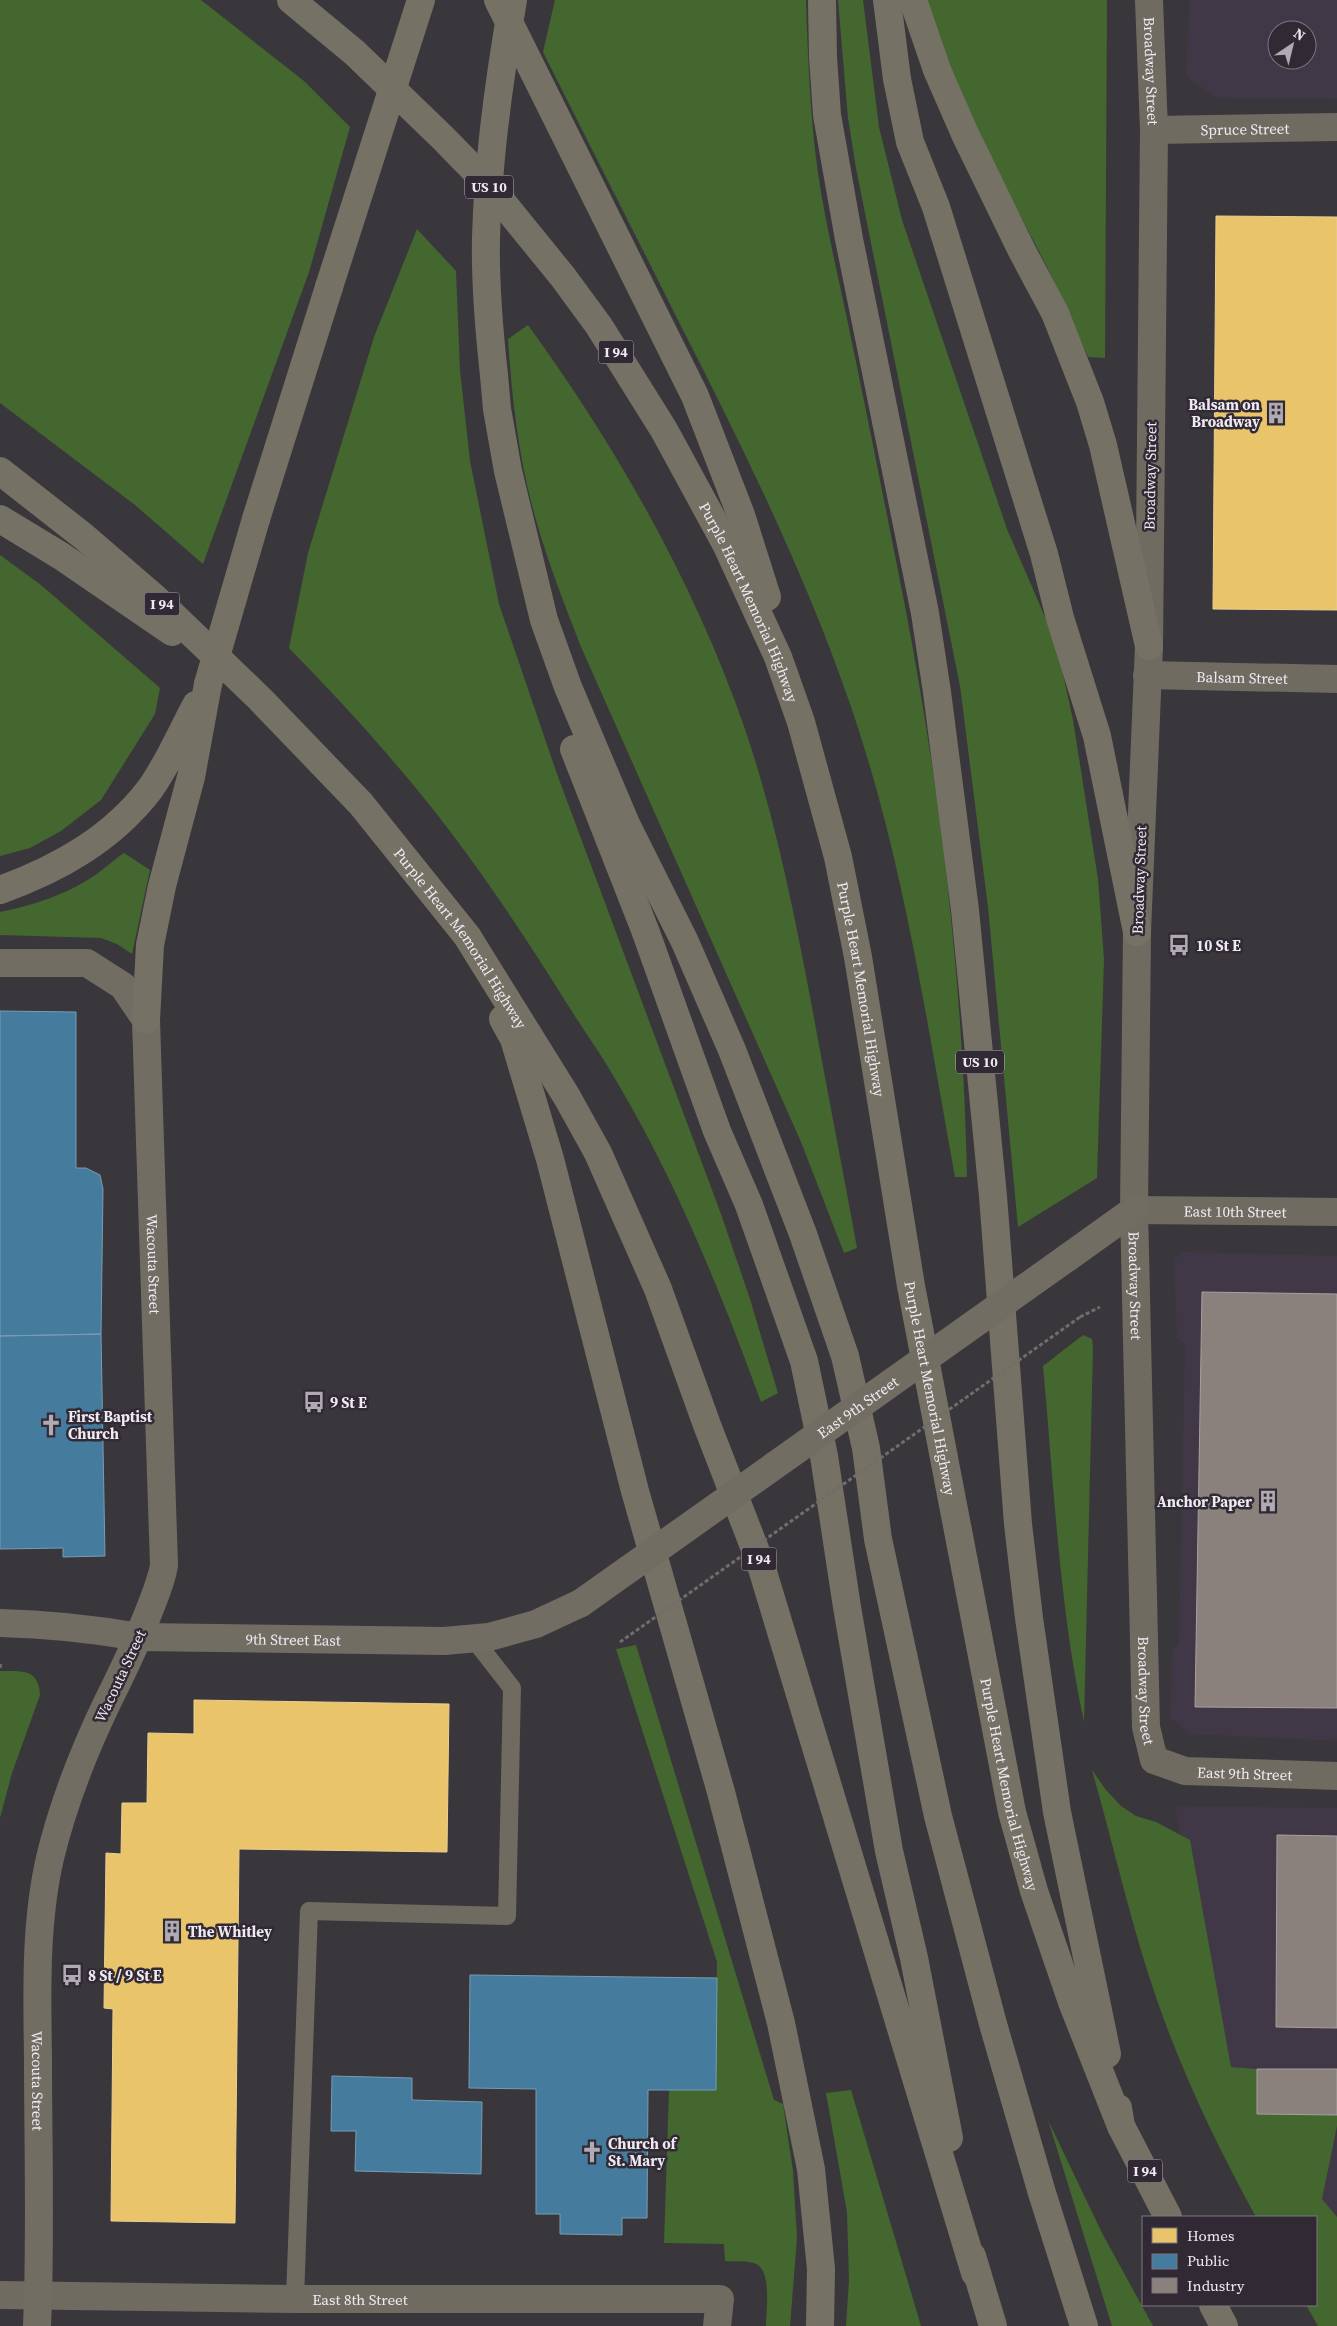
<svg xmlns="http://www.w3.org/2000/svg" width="1337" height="2326" font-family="'Source Serif 4',serif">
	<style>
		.built { fill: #413847; fill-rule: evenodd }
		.green { fill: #43672e }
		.homes { fill: #e9c46a; stroke: #ebcf93 }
		.public { fill: #457b9d; stroke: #789cb6 }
		.industry { fill: #8a817c; stroke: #a8a09f }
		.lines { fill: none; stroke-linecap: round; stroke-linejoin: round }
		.path { stroke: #716d6a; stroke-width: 3; stroke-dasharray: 4 2.5; stroke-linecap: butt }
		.lane { stroke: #706b61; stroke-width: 18 }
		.street { stroke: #706b61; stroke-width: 28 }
		.secondary { stroke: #726d62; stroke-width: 28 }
		.highway { stroke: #767165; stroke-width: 28 }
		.path-bridge { stroke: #716d6a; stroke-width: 3; stroke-dasharray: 4 2.5; stroke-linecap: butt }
		.secondary-bridge { stroke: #726d62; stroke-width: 28 }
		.highway-bridge { stroke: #767165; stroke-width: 28 }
		.labels { text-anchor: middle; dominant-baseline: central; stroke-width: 5; stroke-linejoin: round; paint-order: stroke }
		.shield { fill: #312a35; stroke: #b6b0b9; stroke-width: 1 }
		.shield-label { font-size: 14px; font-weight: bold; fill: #efeaf2 }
		.street-label { font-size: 15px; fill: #efeaf2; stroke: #312a35 }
		.poi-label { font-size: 15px; font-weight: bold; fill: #efeaf2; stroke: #312a35; text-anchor: start }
	</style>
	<rect width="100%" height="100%" fill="#3a373c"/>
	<path class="built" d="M1190,0H1337V99L1217,98L1186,76ZM1277,30H1307V60H1277Z
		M1185,1252L1337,1256V1741L1192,1734L1170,1718L1173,1649L1179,1645L1185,1344L1177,1337L1174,1258Z
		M1175,1806L1337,1808V2217L1231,2095Z"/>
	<path class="green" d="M0,0H201L304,81L350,127L309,272L203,564L135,505L0,403Z
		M555,0H806C808,58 810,116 818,173C825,221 836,267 846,314C866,409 885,505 904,601C941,792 963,984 967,1177H955C926,1018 903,857 850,704C805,573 744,450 682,328C636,236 589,144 543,52Z
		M838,0H863L879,127L902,220L1007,529L1048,624L1061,665L1073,720L1098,879L1104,959L1097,1178L1018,1227L988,907L960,686L856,168L848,118Z
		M925,0H1107L1105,358L1088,357L1050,273L963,104Z
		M417,229L456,271L460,371L470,461L499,604L557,774L721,1214L750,1299L778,1393L761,1402C721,1293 677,1183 617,1082C603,1057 586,1034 571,1010C517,923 460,838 393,761C360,722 325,685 289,648L308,553L374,337Z
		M528,325C618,449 696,586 746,732C777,825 796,921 814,1018C828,1095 843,1171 857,1248L844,1253L801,1142L581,647C565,605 548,563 536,520C519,461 512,400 508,339Z
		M0,555L41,585L160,688L155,714L101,800L61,831L30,848L0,856Z
		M124,853L150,870L132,954L117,944L101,938L0,935V912C34,905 68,894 97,874C106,867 115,859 124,853Z
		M1083,1335L1092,1339L1093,1348L1084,1722C1059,1606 1054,1485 1043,1366Z
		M636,1645L774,2100L783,2104L793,2171L797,2238L790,2326H766C766,2311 772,2271 756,2264C748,2260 734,2262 725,2261L724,2244L664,2243L669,2090H716L717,1962L616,1649Z
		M0,1671C21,1671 39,1668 40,1695L12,1773L0,1818Z
		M1092,1770L1106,1790L1121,1806L1136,1816L1156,1822L1190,1840L1231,2067L1257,2069V2114L1337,2115V2126L1322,2199L1337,2217V2326H1318L1306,2305H1316V2217H1256C1218,2148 1183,2075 1157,2000C1131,1925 1114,1847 1092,1770Z
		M851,2090L921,2326H846L849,2280L847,2212L826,2093Z
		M1048,2120L1103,2235L1153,2326H1112Z"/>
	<path class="homes" d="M1216,216L1337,217V610L1213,609Z
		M194,1700L449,1704L447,1852L239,1849L235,2223L111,2221L113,2009L104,2008L106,1853L121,1854L122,1803H147L148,1733L194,1734Z"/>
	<path class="public" d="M0,1011L76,1012V1168H86L100,1175L103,1189L101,1334L0,1336Z
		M101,1334L105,1556L63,1557V1548L0,1549V1336Z
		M470,1975L717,1978L716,2090H648L647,2218H622V2235L560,2234V2214H536V2089L469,2088Z
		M332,2076L412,2078V2100L482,2102L481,2174L355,2171L356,2131H331Z"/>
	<path class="industry" d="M1202,1292L1337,1294V1708L1195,1707Z
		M1277,1835L1337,1836V2028L1276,2027Z
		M1257,2069H1337V2115L1257,2114Z"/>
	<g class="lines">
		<path class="path" d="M1080,1317L1100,1307
			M0,1668L1,1663"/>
		<path class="lane" d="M295,2299L309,1911L507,1916L512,1688L473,1638"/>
		<g class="street">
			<path id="s1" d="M1149,0L1154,130L1149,646L1137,932L1134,1210L1146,1727L1154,1760L1185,1771L1337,1776"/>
			<path id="s2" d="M1154,130L1337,127"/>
			<path id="s3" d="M1147,675L1337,679"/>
			<path id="s4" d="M1134,1210L1337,1212"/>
			<path id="s5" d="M0,2295L295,2299H720L717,2326"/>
		</g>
		<g class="secondary">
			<path id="s6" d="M0,963H87L123,986L146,1020L164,1565C162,1579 156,1593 151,1606C138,1640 123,1671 107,1703C83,1753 63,1804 50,1858C35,1923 37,1992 38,2058C38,2147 41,2237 37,2326"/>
			<path d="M1067,1258L1134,1210"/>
			<path id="s7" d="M0,1623C47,1624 93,1629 139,1637L444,1641L489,1637L536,1624L581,1603"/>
		</g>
		<g class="highway">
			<path id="s8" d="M291,0L355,53L443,138L485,181L563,277L599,326L664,430L726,544L778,657L801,722L838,857L858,957L911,1286L1012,1812L1034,1891L1072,2002L1121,2126"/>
			<path d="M498,0L695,396L741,515L767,597"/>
			<path d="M822,0L823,57L827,115L849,239L925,613L937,692L965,910L993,1196L1018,1524L1029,1618L1057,1812L1107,2054"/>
			<path d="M887,0L897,79L910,142L936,207L1044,554L1060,618L1097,736L1137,932"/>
			<path d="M913,0L937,70L965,134L1022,251L1055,313L1090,402L1103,445L1149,646"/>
			<path d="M494,375L497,409L508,471L544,620L568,687L626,824L685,942L732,1050L803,1234L845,1356L866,1448L878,1539L938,1816L993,2024L1042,2193L1084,2326"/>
			<path id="s9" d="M0,471L83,536L155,598L260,699L361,804L467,936L567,1097L598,1153L658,1289L707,1425L760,1562L975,2273"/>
			<path d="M0,519L61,556L172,632"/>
			<path d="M256,519L329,287"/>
			<path d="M574,749L645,930L717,1131L749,1205L804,1361L824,1456L847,1607L889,1851L914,1958L949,2138"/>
			<path d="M0,890C58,869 112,839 150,789C168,764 181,733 196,705"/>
			<path d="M503,1019L514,1039L550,1159L635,1491L721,1792L781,2023L811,2169L821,2269L820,2326"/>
			<path d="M146,1020L150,945L162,886L191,777L208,684"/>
			<path d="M1118,2108L1121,2126L1168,2217"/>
			<path d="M972,2256L993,2326"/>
			<path d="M1213,2305L1224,2326"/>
		</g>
		<path class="path-bridge" d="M620,1642L1080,1317"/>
		<path class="secondary-bridge" id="s10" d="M581,1603L1067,1258"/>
		<path class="highway-bridge" d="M329,287L421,0
			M494,375C489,330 485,284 486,238C488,158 499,79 513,0
			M208,684L256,519"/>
	</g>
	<defs>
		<g id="building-bare" transform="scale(1.725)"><path d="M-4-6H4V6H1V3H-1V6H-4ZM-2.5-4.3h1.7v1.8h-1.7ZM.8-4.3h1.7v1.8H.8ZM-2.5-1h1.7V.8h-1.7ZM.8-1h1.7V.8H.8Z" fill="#b0abb2" stroke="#312a35" stroke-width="2.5" paint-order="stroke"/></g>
		<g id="bus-bare" transform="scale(1.725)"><path d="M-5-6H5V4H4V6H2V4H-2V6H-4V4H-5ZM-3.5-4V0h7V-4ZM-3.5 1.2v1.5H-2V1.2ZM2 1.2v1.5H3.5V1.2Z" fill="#b0abb2" stroke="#312a35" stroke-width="2.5" paint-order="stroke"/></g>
		<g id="church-bare" transform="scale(1.725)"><path d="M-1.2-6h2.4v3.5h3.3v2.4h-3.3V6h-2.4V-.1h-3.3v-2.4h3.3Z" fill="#b0abb2" stroke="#312a35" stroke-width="2.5" paint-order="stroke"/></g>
	</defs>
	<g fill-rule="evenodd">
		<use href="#building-bare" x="1276" y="413"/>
		<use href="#bus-bare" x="1179" y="945"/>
		<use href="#bus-bare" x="314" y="1402"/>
		<use href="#church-bare" x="51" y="1425"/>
		<use href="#building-bare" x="1268" y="1501"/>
		<use href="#building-bare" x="172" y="1931"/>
		<use href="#bus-bare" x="72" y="1975"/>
		<use href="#church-bare" x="592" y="2152"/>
	</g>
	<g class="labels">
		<g class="shield">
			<rect x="465" y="175.5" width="48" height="23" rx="4"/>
			<rect x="598.5" y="340.5" width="35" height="23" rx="4"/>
			<rect x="144.5" y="592.5" width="35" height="23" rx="4"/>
			<rect x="956" y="1050.5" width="48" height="23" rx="4"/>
			<rect x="741.5" y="1547.5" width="35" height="23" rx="4"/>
			<rect x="1127.5" y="2159.5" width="35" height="23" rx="4"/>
		</g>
		<g class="shield-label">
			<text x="489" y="187">US 10</text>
			<text x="616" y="352">I 94</text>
			<text x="162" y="604">I 94</text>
			<text x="980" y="1062">US 10</text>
			<text x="759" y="1559">I 94</text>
			<text x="1145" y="2171">I 94</text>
		</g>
		<g class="street-label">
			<text stroke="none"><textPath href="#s1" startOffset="71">Broadway Street</textPath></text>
			<text stroke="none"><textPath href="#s2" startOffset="91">Spruce Street</textPath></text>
			<text transform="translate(1150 476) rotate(-89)">Broadway Street</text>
			<text stroke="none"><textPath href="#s8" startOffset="765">Purple Heart Memorial Highway</textPath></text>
			<text stroke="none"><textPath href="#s3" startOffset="95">Balsam Street</textPath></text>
			<text transform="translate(1139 880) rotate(-88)">Broadway Street</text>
			<text stroke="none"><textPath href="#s9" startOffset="659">Purple Heart Memorial Highway</textPath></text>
			<text stroke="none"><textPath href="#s8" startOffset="1170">Purple Heart Memorial Highway</textPath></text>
			<text stroke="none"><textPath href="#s4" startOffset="101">East 10th Street</textPath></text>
			<text stroke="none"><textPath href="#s6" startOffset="415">Wacouta Street</textPath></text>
			<text stroke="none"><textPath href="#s1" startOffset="1286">Broadway Street</textPath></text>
			<text stroke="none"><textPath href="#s8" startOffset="1575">Purple Heart Memorial Highway</textPath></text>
			<text stroke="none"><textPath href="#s10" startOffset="339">East 9th Street</textPath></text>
			<text stroke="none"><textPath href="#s7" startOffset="294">9th Street East</textPath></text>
			<text transform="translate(120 1676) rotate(-65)">Wacouta Street</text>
			<text stroke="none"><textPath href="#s1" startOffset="1691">Broadway Street</textPath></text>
			<text stroke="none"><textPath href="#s1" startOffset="1854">East 9th Street</textPath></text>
			<text stroke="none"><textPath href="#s8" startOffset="1979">Purple Heart Memorial Highway</textPath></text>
			<text stroke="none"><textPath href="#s6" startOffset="1255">Wacouta Street</textPath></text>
			<text stroke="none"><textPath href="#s5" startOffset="360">East 8th Street</textPath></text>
		</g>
		<g class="poi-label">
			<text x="1260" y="404" text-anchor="end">Balsam on<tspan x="1260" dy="17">Broadway</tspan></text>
			<text x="1196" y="945">10 St E</text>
			<text x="330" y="1402">9 St E</text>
			<text x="68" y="1416">First Baptist<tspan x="68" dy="17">Church</tspan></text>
			<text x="1252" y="1501" text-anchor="end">Anchor Paper</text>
			<text x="188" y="1931">The Whitley</text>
			<text x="88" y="1975">8 St / 9 St E</text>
			<text x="608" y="2143">Church of<tspan x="608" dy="17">St. Mary</tspan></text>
		</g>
	</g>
	<rect x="1142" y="2216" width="175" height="90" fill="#312a35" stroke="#7d7781"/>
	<rect x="1152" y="2228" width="25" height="15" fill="#e9c46a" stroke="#7d7781"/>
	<text x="1187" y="2241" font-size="15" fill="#efeaf2">Homes</text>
	<rect x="1152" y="2254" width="25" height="15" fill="#457b9d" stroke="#7d7781"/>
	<text x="1187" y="2266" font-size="15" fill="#efeaf2">Public</text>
	<rect x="1152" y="2278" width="25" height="15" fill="#8a817c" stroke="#7d7781"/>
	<text x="1187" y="2291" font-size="15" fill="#efeaf2">Industry</text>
	<g transform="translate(1292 45) rotate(35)"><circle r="24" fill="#312a35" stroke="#7d7781"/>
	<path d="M0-4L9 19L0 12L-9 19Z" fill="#b0abb2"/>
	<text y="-8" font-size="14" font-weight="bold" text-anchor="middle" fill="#efeaf2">N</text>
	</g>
</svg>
